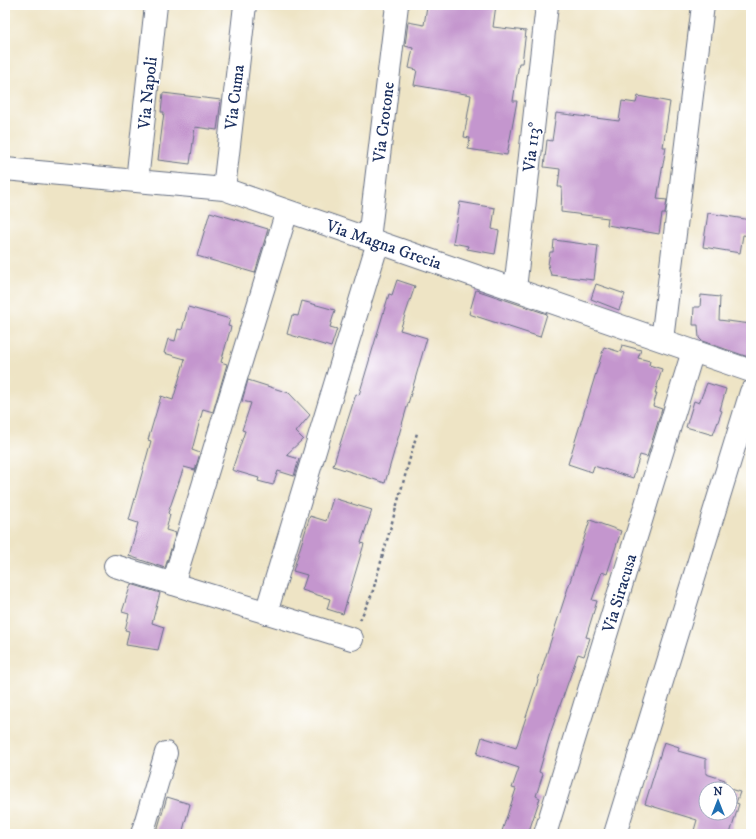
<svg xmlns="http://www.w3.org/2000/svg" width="756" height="839" viewBox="0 0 756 839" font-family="'IM FELL DW Pica',serif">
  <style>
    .building { fill: #c496ce; fill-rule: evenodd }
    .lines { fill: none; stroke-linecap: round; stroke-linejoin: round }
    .minor-casing { stroke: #656e82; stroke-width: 24 }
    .path { stroke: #656e82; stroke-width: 2.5; stroke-dasharray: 3 3; stroke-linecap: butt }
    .minor { stroke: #fff; stroke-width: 22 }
    .labels { text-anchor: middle; stroke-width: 3; stroke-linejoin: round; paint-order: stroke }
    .street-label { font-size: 17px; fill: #1b2f5e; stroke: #fff }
  </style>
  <rect width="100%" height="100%" fill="#fff"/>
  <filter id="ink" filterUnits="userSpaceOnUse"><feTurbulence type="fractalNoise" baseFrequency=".025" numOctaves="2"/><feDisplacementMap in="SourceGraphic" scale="8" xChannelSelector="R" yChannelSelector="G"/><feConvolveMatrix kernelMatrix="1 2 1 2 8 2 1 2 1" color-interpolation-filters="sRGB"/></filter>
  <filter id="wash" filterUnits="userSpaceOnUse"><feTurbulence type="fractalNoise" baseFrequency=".012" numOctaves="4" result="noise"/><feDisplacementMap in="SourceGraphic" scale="16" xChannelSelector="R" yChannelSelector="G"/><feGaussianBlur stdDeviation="0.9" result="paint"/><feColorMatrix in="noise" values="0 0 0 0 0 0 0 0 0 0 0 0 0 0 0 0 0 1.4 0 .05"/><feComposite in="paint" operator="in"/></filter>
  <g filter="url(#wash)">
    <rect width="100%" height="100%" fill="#eee4c5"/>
    <g id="blocks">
      <path class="building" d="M 439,5 L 496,5 L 493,27 L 526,31 L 522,63 L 519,63 L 513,101 L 517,101 L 507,155 L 468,149 L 470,138 L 464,137 L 471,95 L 414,85 L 417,70 L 409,68 L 413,48 L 405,46 L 408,22 L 424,25 L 427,6 L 439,7 Z
        M 163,93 L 221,100 L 217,130 L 195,127 L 190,164 L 158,160 L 164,112 L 161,112 Z
        M 638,96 L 670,102 L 663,147 L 666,147 L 657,199 L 667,200 L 665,214 L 662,214 L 659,234 L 607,225 L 608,218 L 561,212 L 562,187 L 558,187 L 560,169 L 544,167 L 547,140 L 552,141 L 556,113 L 619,121 L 622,101 L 636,103 Z
        M 460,202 L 495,208 L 492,229 L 499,231 L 495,254 L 467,249 L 468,246 L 453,243 Z
        M 210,212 L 268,229 L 255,273 L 197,256 Z
        M 708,213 L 751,220 L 751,236 L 743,235 L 740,253 L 703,247 Z
        M 554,240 L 598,246 L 594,280 L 551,275 L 548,265 L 550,252 L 553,252 Z
        M 397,280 L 415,286 L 400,330 L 427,338 L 385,483 L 333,466 L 356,394 L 359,395 L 389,294 L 392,295 Z
        M 596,284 L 625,294 L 619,310 L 591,299 Z
        M 476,290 L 547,314 L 540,337 L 469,314 Z
        M 701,295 L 720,297 L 719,320 L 751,324 L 751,358 L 702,341 L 699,338 L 698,325 L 693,325 L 694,307 L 700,307 Z
        M 302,301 L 335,310 L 330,327 L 337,329 L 331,347 L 287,334 L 292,315 L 298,316 Z
        M 188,307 L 230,319 L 228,326 L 231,327 L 221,362 L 227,364 L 213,412 L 203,409 L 192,450 L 200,453 L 195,470 L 184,467 L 168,513 L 170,515 L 166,530 L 176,533 L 165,568 L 129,556 L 138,523 L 129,520 L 151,441 L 148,440 L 161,396 L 173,400 L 185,359 L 164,353 L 168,339 L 175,341 L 178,329 L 182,330 Z
        M 622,345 L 641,350 L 638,358 L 650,361 L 649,365 L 662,369 L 655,393 L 657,393 L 653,406 L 662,409 L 647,457 L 640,455 L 633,478 L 594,466 L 592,472 L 568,464 L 604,347 L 620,352 Z
        M 248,380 L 289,393 L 310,415 L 296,432 L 303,439 L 286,455 L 299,459 L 294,476 L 278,471 L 273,485 L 258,481 L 259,478 L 232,470 L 245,431 L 242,430 L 251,403 L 242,401 Z
        M 707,383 L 726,389 L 720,410 L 722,411 L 713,435 L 686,427 L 694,401 L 699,403 Z
        M 333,498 L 372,510 L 361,543 L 364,544 L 343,614 L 327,609 L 330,599 L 302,590 L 307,575 L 293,571 L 310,516 L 326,521 Z
        M 590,520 L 621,531 L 607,574 L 602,572 L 592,600 L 597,601 L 586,637 L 590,638 L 584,656 L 578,654 L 550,734 L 539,772 L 543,774 L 536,796 L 540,798 L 528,834 L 501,834 L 516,789 L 512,788 L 519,768 L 477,754 L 482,737 L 516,748 Z
        M 131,584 L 160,593 L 152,623 L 164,627 L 158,650 L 126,645 L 129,631 L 125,630 L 129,614 L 122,612 Z
        M 664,742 L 679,747 L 678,751 L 706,759 L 706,774 L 725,780 L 723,787 L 740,792 L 736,803 L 739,804 L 730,834 L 693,834 L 697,820 L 645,804 ZM 706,789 L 730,789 L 730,813 L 706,813 Z
        M 167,797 L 190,804 L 182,834 L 156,834 Z"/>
    </g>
  </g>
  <g filter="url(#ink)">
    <use href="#blocks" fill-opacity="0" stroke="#656e82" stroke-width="1"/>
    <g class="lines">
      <g class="minor-casing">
        <path id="minor" d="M 5,169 L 224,189 L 751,371
          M 137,181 L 156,5
          M 224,189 L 245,5
          M 369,239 L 397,5
          M 515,289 L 547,5
          M 662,340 L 703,5
          M 115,566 L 352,639
          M 173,584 L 287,211
          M 266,613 L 378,242
          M 142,834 L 166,753
          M 545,834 L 693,351
          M 615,834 L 751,392"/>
      </g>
      <path class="path" d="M 360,620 L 372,594 L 417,433"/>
      <use href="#minor" class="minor"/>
    </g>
  </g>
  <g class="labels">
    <g class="street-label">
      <text transform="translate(147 93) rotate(-84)" y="6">Via Napoli</text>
      <text transform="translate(234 97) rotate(-83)" y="6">Via Cuma</text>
      <text transform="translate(383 122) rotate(-83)" y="6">Via Crotone</text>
      <text transform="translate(531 147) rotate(-83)" y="6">Via 113°</text>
      <text transform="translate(384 244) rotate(19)" y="6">Via Magna Grecia</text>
      <text transform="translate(619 593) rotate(-73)" y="6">Via Siracusa</text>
    </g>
  </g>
  <rect width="756" height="839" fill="none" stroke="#fff" stroke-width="20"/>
  <g transform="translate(718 801)"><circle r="19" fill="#ffffff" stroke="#a4acbf"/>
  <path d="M0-3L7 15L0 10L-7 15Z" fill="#1f6fb2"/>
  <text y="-6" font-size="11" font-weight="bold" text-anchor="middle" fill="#1b2f5e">N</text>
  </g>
</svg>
